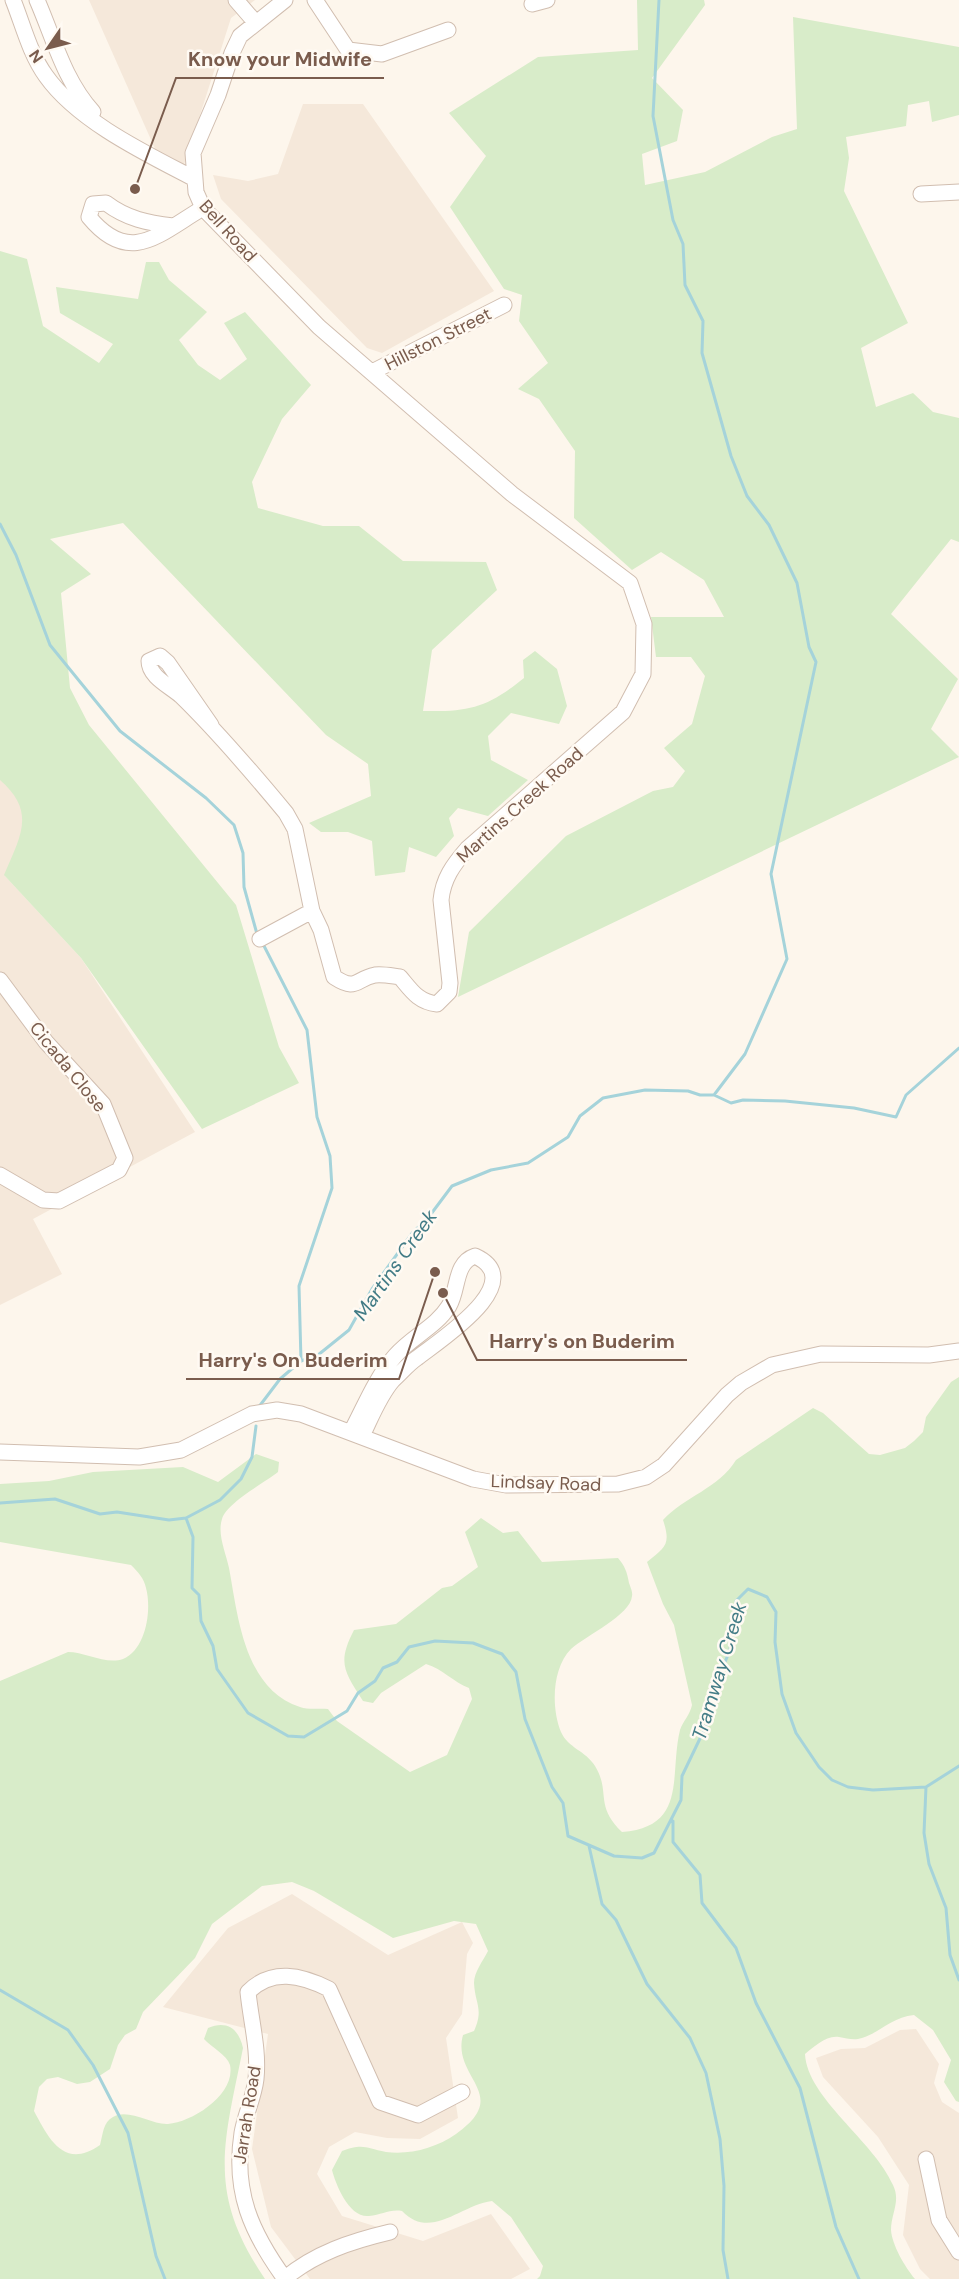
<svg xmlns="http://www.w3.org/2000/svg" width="959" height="2279" viewBox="0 0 959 2279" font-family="'DM Sans',sans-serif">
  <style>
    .residential { fill: #f5e8da }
    .green { fill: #d8ecc9 }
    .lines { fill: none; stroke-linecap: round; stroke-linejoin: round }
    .stream { stroke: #a5d3da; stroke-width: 3 }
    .minor-casing { stroke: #d1beb0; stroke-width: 17 }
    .minor { stroke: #fff; stroke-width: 15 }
    .labels { text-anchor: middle; stroke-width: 5; stroke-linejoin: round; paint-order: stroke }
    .street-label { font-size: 18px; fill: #7a5c4d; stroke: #fffaf3 }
    .water-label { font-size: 20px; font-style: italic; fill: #437c86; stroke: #fffaf3 }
    .leader { fill: none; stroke: #7a5c4d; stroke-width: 2 }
    .callout-dot { fill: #7a5c4d; stroke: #fffaf3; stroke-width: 2 }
    .callout-label { font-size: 20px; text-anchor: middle; font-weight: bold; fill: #7a5c4d; stroke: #fffaf3; stroke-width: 5; stroke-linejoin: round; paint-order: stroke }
  </style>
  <rect width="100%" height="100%" fill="#fdf6ec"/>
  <path class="residential" d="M 89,0 L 255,0 L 231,18 L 184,165 L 156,151 Z
    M 303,104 L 363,104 L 494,291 L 382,353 L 367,348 L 221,199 L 213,175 L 248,181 L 278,174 Z
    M 0,730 L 54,806 L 5,876 L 81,958 L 195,1132 L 33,1219 L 62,1274 L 0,1305 Z
    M 292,1894 L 388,1955 L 462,1922 L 473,1943 L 467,1954 L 462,2014 L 446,2038 L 458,2118 L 420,2139 L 387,2138 L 355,2132 L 329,2147 L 317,2174 L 342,2216 L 423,2241 L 491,2214 L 530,2269 L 511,2279 L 310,2279 L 271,2227 L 252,2149 L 268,2034 L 163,2007 L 228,1928 Z
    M 916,2029 L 939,2064 L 934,2083 L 942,2102 L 959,2113 L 959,2279 L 930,2279 L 920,2269 L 903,2235 L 909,2185 L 878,2137 L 823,2077 L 816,2058 L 841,2049 L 865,2048 L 900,2030 Z"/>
  <path class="green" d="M 637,0 L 704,0 L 705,5 L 652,78 L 683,110 L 677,141 L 642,154 L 645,185 L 705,172 L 772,137 L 797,129 L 793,17 L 959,47 L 959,115 L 932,122 L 929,101 L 908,105 L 906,126 L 846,137 L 849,158 L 844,191 L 908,323 L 861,348 L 876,407 L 913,393 L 933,412 L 959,418 L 959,542 L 951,539 L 891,614 L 958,679 L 931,729 L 959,757 L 458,997 L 469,932 L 566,836 L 653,791 L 673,787 L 685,771 L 664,748 L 692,724 L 705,676 L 691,657 L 656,657 L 651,617 L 724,617 L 704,580 L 661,552 L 632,570 L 574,518 L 575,451 L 539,399 L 518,389 L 548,363 L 519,321 L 522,295 L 504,289 L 450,207 L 486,156 L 449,113 L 538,57 L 638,50 Z
    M 0,251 L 27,259 L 43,326 L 99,363 L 113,344 L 60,313 L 56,287 L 138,299 L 146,262 L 159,262 L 169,280 L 207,312 L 179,340 L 198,365 L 220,380 L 247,359 L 224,323 L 245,312 L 311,385 L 282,419 L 252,482 L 258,508 L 323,526 L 359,526 L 403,561 L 486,562 L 497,590 L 432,650 L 423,711 C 470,712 488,707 524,678 L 523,660 L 535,651 L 557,669 L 567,706 L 559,724 L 511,713 L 488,736 L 491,760 L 528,780 L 488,816 L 458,808 L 449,818 L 454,836 L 436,857 L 409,847 L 405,872 L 375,876 L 372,841 L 348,832 L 321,832 L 309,823 L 371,796 L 368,764 L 326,735 L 123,523 L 50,539 L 91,574 L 61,593 L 70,688 L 89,725 L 236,905 L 279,1047 L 299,1083 L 202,1129 L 81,958 L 4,875 C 20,837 37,812 0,780 Z
    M 959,1377 L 959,2102 L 956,2101 L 944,2082 L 951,2060 L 933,2030 L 914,2015 C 892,2017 881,2032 862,2038 C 853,2041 847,2038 839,2037 C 826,2035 814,2047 805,2054 C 807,2098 874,2141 893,2185 C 901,2201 891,2214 891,2230 C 892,2245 905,2267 915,2279 L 537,2279 L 540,2276 L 543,2266 L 511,2217 L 492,2201 C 460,2205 431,2241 402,2211 C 389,2209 382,2215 369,2216 C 349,2218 336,2185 332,2170 L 342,2151 C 363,2143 366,2148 386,2152 C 410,2155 436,2148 456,2134 C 513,2094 451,2078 463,2035 L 474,2031 C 484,2009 475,2004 474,1983 C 474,1972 483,1961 488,1951 L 476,1924 L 454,1921 L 393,1938 L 314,1891 L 292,1882 L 262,1886 L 212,1924 L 195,1958 L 143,2012 L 136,2029 L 125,2035 L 118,2045 L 110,2069 L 90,2082 L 77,2084 L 58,2077 L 47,2079 L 39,2087 L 34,2111 C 49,2139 64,2170 100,2145 C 103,2134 103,2122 113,2117 C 129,2108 151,2125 168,2124 C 193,2122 236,2094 230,2065 C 227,2055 211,2047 204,2039 L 208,2028 C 227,2020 239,2029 243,2048 C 224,2144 206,2192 265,2279 L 0,2279 L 0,1681 L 68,1652 C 85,1652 106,1665 123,1659 C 146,1650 152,1610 146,1588 C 144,1578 138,1572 131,1565 L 0,1542 L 0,1484 L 49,1481 L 93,1472 L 183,1467 L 218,1482 L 256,1454 L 279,1462 L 278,1472 C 264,1483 227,1503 222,1519 C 217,1534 226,1553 229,1568 C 238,1616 244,1689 300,1707 C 308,1710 319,1708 328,1709 L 337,1721 L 410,1772 L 447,1755 L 472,1699 L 469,1688 C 453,1682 443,1669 426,1664 L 381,1693 L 373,1703 L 363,1701 C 344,1671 337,1663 354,1630 L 396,1624 L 442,1588 L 452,1586 L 478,1567 L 465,1532 L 481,1518 L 503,1533 L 518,1531 L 542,1562 L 618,1558 C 625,1566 627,1572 629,1583 C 630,1586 633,1592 632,1596 C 631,1615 585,1636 571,1649 C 552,1668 551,1708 561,1732 C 568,1748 586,1751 595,1766 C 611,1792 594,1805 622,1832 C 688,1827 669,1775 680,1730 C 683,1721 690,1715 692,1705 L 674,1625 L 663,1604 L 647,1562 C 666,1547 671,1544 663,1520 C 684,1497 719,1488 736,1460 L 813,1408 L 823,1413 L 869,1454 L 880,1455 L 905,1448 L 914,1441 L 923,1432 L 926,1417 L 951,1382 Z"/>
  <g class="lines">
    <path class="stream" d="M 659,0 L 653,116 L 673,220 L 683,244 L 685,285 L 703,321 L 702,353 L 731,456 L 747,496 L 769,525 L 797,583 L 809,647 L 816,662 L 771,874 L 787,959 L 745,1054 L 714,1095
      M 0,524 L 16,555 L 50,645 L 120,731 L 206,798 L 234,825 L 243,853 L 244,887 L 257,934
      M 262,942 L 307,1030 L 317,1117 L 330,1156 L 332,1188 L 299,1286 L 301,1361
      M 258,1408 L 280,1379 L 301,1361 L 318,1355 L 349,1330 L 372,1289 L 413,1232 L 428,1218 L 452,1186 L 491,1170 L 528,1163 L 568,1137 L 580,1116 L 603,1098 L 645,1090 L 688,1091 L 700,1095 L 714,1095 L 731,1103 L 743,1100 L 785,1101 L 854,1108 L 896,1117 L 906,1095 L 959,1048
      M 0,1503 L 55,1499 L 100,1514 L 117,1512 L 169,1520 L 186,1518 L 220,1500 L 241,1479 L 252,1457 L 256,1426
      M 186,1518 L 193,1537 L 192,1588 L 199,1595 L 201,1621 L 213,1646 L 217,1669 L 248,1713 L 288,1736 L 304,1737 L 347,1711 L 358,1693 L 375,1681 L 383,1668 L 397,1662 L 409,1647 L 435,1641 L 473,1643 L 502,1654 L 516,1672 L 525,1719 L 552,1787 L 563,1803 L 568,1836 L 614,1856 L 642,1858 L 654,1853 L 681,1800 L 682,1776 L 706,1726 L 710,1698 L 730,1650 L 736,1601 L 748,1589 L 767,1597 L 776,1612 L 775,1642 L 782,1694 L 796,1733 L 819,1767 L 832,1780 L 848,1787 L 873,1790 L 926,1787 L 959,1766
      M 926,1787 L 924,1833 L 929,1864 L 946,1908 L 950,1955 L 959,1980
      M 673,1821 L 673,1842 L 700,1875 L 702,1903 L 736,1948 L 756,2003 L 800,2088 L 836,2227 L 859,2279
      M 589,1846 L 602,1904 L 616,1920 L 647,1984 L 690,2038 L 706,2073 L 720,2139 L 724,2186 L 723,2250 L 728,2279
      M 0,1990 L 68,2030 L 93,2065 L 128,2133 L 156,2256 L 165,2279"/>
    <g class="minor-casing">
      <path id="minor" d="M 13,0 C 23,25 30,54 46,76 C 78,121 145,153 193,178
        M 37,0 C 54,39 64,80 93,112
        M 236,0 L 255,22
        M 315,0 L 348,50 L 382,54 L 448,30
        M 532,4 L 547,0
        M 921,194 L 959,192
        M 173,226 C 148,223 127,219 106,203 L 93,204 L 89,217 C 130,267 160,233 203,208
        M 372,372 L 504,305
        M 211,725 L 168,663 L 160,656 L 149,661 C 149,677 170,686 181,696 C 219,733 252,772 286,813 L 295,829 L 312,911 L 321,930 L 334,977 C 357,992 355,979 375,975 C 383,974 392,976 400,977 C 411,990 418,1002 437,1004 L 449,992 L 450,983 L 441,900 C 443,879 453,865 467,849 L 623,712 L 643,674 L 644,624 L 630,583 L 512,494 L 319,327 L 203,208 L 196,192 L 193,153 L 218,95 L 232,53 L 240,36 L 285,0
        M 260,939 L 312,911
        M 0,980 L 46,1042 L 103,1104 L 125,1158 L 119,1170 L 59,1201 L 43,1200 L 0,1175
        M 351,1432 C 365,1406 375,1379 395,1356 C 411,1337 436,1327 449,1306 C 459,1289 454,1263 475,1256 C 532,1282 437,1342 417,1358 C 408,1364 401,1373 393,1380 C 379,1396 371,1418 362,1436
        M 0,1452 L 139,1457 L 181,1450 L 252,1414 L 277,1410 L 301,1414 L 473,1479 L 506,1485 L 618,1484 L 646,1477 L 664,1465 L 727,1395 L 741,1383 L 772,1365 L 821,1354 L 929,1355 L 959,1351
        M 926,2159 L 939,2220 L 959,2252
        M 284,2279 C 315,2253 352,2241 390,2232
        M 285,2279 C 251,2232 233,2192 242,2133 C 245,2115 254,2097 256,2079 C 259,2049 251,2022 248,1992 C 272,1968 301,1975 329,1989 L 380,2102 L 418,2115 L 462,2092"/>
    </g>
    <use href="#minor" class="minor"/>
  </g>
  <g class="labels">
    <g class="street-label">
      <text transform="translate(228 231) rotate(48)" y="6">Bell Road</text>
      <text transform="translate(438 339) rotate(-27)" y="6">Hillston Street</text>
      <text transform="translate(520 805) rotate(-42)" y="6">Martins Creek Road</text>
      <text transform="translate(68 1067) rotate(51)" y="6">Cicada Close</text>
      <text transform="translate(546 1483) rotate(2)" y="6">Lindsay Road</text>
      <text transform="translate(247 2115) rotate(-81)" y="6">Jarrah Road</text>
    </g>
    <g class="water-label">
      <text transform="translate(395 1265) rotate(-55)" y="7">Martins Creek</text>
      <text transform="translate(719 1671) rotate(-73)" y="7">Tramway Creek</text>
    </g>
  </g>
  <path class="leader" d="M135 189L176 78H384M443 1293L477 1360H687M435 1272L399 1379H186"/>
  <g class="callout-dot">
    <circle cx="135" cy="189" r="6"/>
    <circle cx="443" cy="1293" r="6"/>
    <circle cx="435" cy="1272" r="6"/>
  </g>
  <g class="callout-label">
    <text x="280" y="66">Know your Midwife</text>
    <text x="582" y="1348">Harry's on Buderim</text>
    <text x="293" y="1367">Harry's On Buderim</text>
  </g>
  <g transform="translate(48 48) rotate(235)" stroke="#fffaf3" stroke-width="4.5" paint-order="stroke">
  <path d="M0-4.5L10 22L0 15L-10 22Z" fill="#7a5c4d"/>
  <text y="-9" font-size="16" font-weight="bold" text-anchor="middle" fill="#7a5c4d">N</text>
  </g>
</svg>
